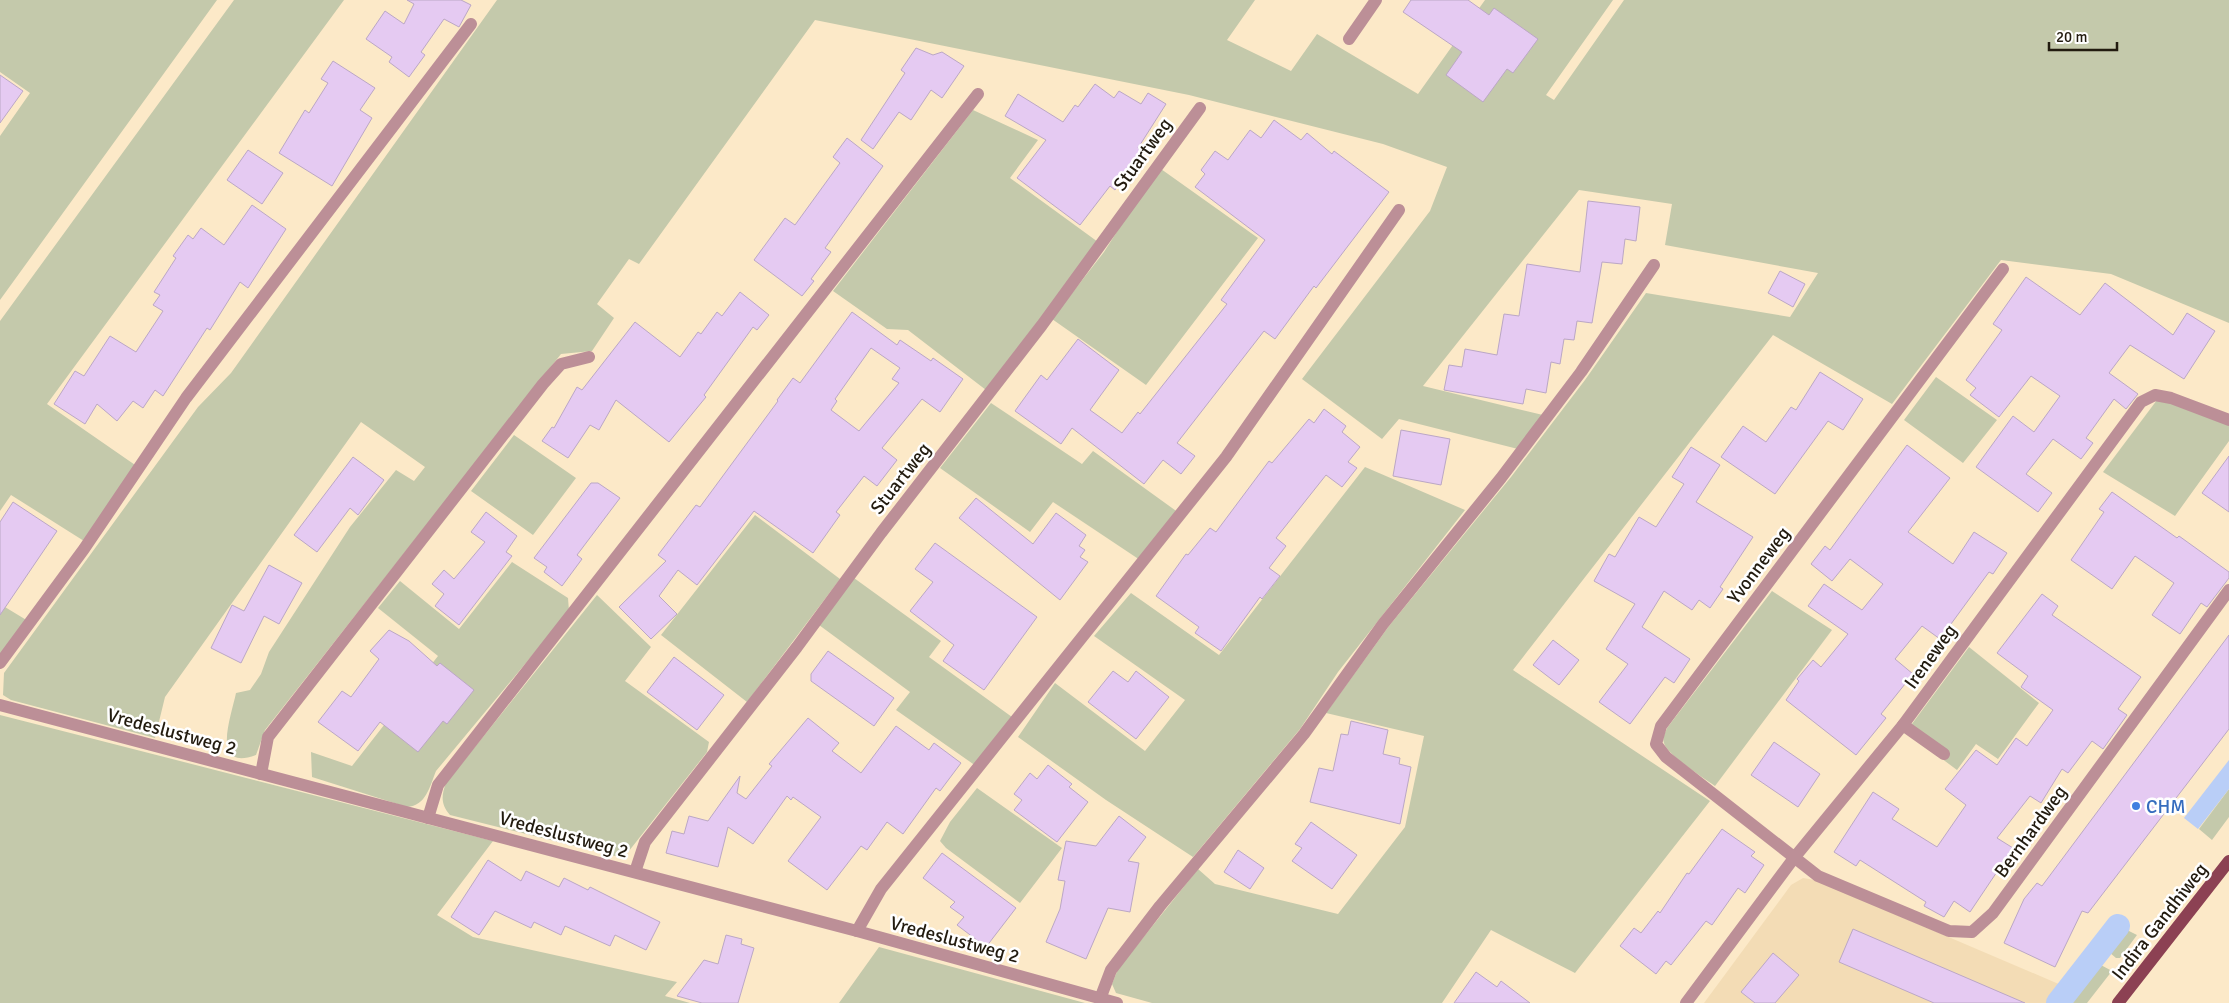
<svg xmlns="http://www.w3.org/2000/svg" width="2229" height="1003" viewBox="0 0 2229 1003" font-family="Signika,sans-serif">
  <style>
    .built { fill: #f3dcb5 }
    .green { fill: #c4c9ab }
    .water { fill: #b9cef7 }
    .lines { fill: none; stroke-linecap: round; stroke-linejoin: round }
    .canal { stroke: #b9cef7; stroke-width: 24 }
    .building { fill: #e5caf2; stroke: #bba7c5; fill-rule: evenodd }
    .lane { stroke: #bc8f97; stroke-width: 12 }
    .street { stroke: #bc8f97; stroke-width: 12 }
    .primary { stroke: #8c4153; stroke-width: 12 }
    .shop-dot { fill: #3f7fe0; stroke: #fff; stroke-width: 2 }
    .labels { text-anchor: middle; stroke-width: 5; stroke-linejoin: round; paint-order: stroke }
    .street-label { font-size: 19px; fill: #221b0f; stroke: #fff }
    .shop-label { font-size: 19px; fill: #366cbe; stroke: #fff; text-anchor: start }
  </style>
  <rect width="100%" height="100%" fill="#fce9c8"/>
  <path class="built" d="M 1803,878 L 1815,880 L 2061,985 L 2047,1003 L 1704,1003 L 1791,885 Z"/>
  <path class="green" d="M 0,0 L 217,0 L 0,300 L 0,136 L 30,93 L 0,72 Z
    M 234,0 L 344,0 L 47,404 L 138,467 L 84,541 L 11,495 L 0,511 L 0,321 Z
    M 497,0 L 1255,0 L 1227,40 L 1291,71 L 1317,34 L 1418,94 L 1485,0 L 1613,0 L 1546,95 L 1554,100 L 1624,0 L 2229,0 L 2229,323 L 2111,274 L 2001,260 L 1892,404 L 1773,335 L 1513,670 L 1710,801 L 1575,973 L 1491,930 L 1442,1003 L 1152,1003 L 1116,993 L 1112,984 L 1118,969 L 1198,869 L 1215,884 L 1338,914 L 1405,827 L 1424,736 L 1326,713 L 1389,626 L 1511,477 L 1585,380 L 1646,293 L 1790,317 L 1818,273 L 1665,245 L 1672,204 L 1579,190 L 1423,386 L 1543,415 L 1518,449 L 1399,419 L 1382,439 L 1302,379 L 1430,211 L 1447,167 L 1383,144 L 1189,95 L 815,20 L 639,264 L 629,259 L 597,304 L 614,318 L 592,351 L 561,354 L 265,730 L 256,755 C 210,772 231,717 236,693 L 250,690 L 261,674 L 269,652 L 350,527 L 396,470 L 414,481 L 425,467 L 361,422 L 165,697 L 155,738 L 11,700 L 3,695 L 4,673 L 198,407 L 231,373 Z
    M 973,110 L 1038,140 L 1010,178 L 1098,242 L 986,390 L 908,330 L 887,329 L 833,291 Z
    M 1161,169 L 1258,238 L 1146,385 L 1052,319 L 1104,252 L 1136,202 Z
    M 1936,377 L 1997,420 L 1963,463 L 1904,420 Z
    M 2157,400 L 2182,404 L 2229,425 L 2229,441 L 2175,516 L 2103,472 Z
    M 991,403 L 1082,464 L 1093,451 L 1179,513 L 1140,560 L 1053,502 L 1030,532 L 940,468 Z
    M 514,435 L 576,478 L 533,535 L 471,491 Z
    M 1365,467 L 1465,510 L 1338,672 L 1300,729 L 1193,857 L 1106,800 L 1018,737 L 1055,683 L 1145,751 L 1185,700 L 1094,636 L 1131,593 L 1219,655 Z
    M 755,515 L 840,579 L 747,702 L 661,635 Z
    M 512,562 L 568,598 L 569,611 L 436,771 C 430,786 426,806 407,807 L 312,777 L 311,752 L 352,766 L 438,656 L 378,608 L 400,581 L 459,629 Z
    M 854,578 L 941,641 L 929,657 L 1012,717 L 976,766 L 896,710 L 910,692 L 819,625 Z
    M 1772,591 L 1832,630 L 1715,786 C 1704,778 1667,755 1664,743 C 1662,738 1665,733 1667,728 Z
    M 597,595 L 651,647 L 625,681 L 709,742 L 707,752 L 625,856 L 615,856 L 450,815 C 441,805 441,796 446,783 Z
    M 0,604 L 28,621 L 0,659 Z
    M 1969,647 L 2039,703 L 1998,759 L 1976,744 L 1957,770 L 1906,732 Z
    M 0,715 L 493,841 L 437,915 L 473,937 L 677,982 L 665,996 L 690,1003 L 0,1003 Z
    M 977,788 L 1062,848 L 1020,903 L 946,848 L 940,841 L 950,822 Z
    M 2229,789 L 2229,817 L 2212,840 L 2199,829 Z
    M 2125,929 L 2137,935 L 2120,958 L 2116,958 L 2109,952 Z
    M 879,947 L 1085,1003 L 839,1003 Z
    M 2099,964 L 2112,971 L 2087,1003 L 2069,1003 Z"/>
  <path class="water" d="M 2229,760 L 2229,789 L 2198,829 L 2184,818 Z
    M 2110,919 L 2125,929 L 2109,952 L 2094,942 Z
    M 2087,957 L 2099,964 L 2069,1003 L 2047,1003 Z"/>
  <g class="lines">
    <path class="canal" d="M 2058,1003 L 2118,926"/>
  </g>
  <path class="building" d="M 407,0 L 461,0 L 471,5 L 459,27 L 444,19 L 421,52 L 425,55 L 409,77 L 389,62 L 392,57 L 366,39 L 385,11 L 404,24 L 414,4 Z
    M 1411,0 L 1468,0 L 1489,15 L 1494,8 L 1538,39 L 1513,73 L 1507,69 L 1483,102 L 1446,75 L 1462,52 L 1403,12 Z
    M 916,48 L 933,55 L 942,52 L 964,66 L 942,98 L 931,90 L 911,120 L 899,112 L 873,149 L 861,140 L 905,73 L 901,70 Z
    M 333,61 L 375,88 L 360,110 L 372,118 L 332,186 L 279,153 L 305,110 L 309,113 L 328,83 L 321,79 Z
    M 0,75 L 23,91 L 0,123 Z
    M 1095,84 L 1114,98 L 1119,91 L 1141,104 L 1148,93 L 1166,104 L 1138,148 L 1142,150 L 1115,190 L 1110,186 L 1080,225 L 1017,178 L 1046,140 L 1005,116 L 1018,94 L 1063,122 L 1075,105 L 1078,107 Z
    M 1274,120 L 1301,140 L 1307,133 L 1332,154 L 1334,151 L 1389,192 L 1316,288 L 1314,286 L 1275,339 L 1264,331 L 1177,443 L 1195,456 L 1181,474 L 1163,460 L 1144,484 L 1072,428 L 1061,444 L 1015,411 L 1041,375 L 1047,380 L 1078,339 L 1119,370 L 1090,410 L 1122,433 L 1138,412 L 1140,414 L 1227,304 L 1221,300 L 1265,240 L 1195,187 L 1205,174 L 1201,170 L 1215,151 L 1228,160 L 1250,130 L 1261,138 Z
    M 847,138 L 883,166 L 825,248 L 831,252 L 811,279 L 814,281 L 802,296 L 754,260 L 785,218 L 795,225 L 840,163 L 833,157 Z
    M 248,150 L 283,173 L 262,204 L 227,180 Z
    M 1588,201 L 1640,207 L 1636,241 L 1625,239 L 1622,264 L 1602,262 L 1592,323 L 1577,321 L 1574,340 L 1564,339 L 1560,364 L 1551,362 L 1546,393 L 1526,389 L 1523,404 L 1444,390 L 1449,365 L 1462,367 L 1465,349 L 1497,355 L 1504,314 L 1519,316 L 1527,264 L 1580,272 Z
    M 252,205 L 286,229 L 248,288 L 240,282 L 210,330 L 207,328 L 163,396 L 155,390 L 143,408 L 133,401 L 117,421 L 97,404 L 85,424 L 54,404 L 75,371 L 84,376 L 110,336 L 136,352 L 163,311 L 153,305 L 160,295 L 154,292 L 176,258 L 173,256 L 188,235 L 193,239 L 201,228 L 224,245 Z
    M 1780,271 L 1805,284 L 1793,307 L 1768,293 Z
    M 2026,277 L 2080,315 L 2105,283 L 2173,335 L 2187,313 L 2215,331 L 2184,379 L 2130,345 L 2109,373 L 2138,394 L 2126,409 L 2114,399 L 2086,438 L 2093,443 L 2081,459 L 2053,439 L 2026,474 L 2052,493 L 2038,512 L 1976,467 L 2013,416 L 2034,432 L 2060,396 L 2031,376 L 1999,417 L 1970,395 L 1976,388 L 1966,380 L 2002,330 L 1993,324 Z
    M 740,292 L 769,315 L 757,330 L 753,327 L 704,395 L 706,397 L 669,442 L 616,400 L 599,430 L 590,425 L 568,458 L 542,441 L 552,427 L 554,428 L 577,387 L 582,390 L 635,322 L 680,357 L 698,332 L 701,334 L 717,312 L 722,316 Z
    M 852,312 L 897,345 L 900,340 L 931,361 L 933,358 L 963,379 L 940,412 L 922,399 L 882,448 L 897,460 L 877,486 L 864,476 L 836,512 L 840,515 L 813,553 L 754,511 L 697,585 L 678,570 L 659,596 L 677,614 L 651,639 L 619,607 L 666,561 L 658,555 L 696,505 L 700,507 L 778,401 L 777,400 L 793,378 L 800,383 ZM 871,348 L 900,368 L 892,379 L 899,383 L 859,431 L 831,410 L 837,401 L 835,399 Z
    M 1820,372 L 1863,399 L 1843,430 L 1828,421 L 1775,494 L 1721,457 L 1743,426 L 1766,442 L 1791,407 L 1796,410 Z
    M 1324,409 L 1346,426 L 1342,432 L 1360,447 L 1348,462 L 1357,468 L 1342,487 L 1326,475 L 1276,538 L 1286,546 L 1269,568 L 1280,576 L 1262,599 L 1260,597 L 1221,651 L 1195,633 L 1199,627 L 1156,596 L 1186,554 L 1188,555 L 1210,528 L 1216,532 L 1269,461 L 1272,463 L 1309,419 L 1314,423 Z
    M 1401,430 L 1450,439 L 1441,485 L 1393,476 Z
    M 1907,445 L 1950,478 L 1908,532 L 1953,564 L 1974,532 L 2007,553 L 1993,574 L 1989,572 L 1940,639 L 1922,626 L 1895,659 L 1913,674 L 1881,714 L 1886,718 L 1856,755 L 1786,700 L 1799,681 L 1797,679 L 1813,660 L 1821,667 L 1848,634 L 1808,606 L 1824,584 L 1862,610 L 1883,584 L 1850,559 L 1832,581 L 1811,564 L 1825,546 L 1830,550 Z
    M 1691,447 L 1720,465 L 1696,502 L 1753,537 L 1720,587 L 1723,589 L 1710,608 L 1699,600 L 1692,610 L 1664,591 L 1642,627 L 1690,659 L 1674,683 L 1665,677 L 1630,724 L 1599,702 L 1628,664 L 1606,649 L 1635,604 L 1594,581 L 1609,554 L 1615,557 L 1639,517 L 1656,527 L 1684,484 L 1672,477 Z
    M 2229,456 L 2229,512 L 2202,493 Z
    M 353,457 L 384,480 L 358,515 L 350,508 L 317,552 L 294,535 Z
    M 591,483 L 598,483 L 620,498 L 577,555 L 582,559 L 562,586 L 544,572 L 547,567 L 534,558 Z
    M 2112,492 L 2177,538 L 2179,536 L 2229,572 L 2229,578 L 2207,607 L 2201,603 L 2180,634 L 2152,615 L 2174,583 L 2135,556 L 2112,589 L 2071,560 L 2104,512 L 2099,509 Z
    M 976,498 L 1033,544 L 1056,513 L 1086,535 L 1079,546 L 1085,550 L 1080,557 L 1088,562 L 1060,600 L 959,518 Z
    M 13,502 L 57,531 L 0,615 L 0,522 Z
    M 486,512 L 517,536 L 506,552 L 512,556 L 459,625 L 435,606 L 444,594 L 432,584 L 444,570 L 454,579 L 485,542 L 471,532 Z
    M 935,543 L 1037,617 L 984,690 L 943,661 L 954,645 L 910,611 L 933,582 L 915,569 Z
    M 269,565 L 302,583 L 279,624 L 264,616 L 241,663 L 211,648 L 232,605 L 244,611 Z
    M 2042,594 L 2058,606 L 2052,615 L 2141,677 L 2118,709 L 2127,715 L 2103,749 L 2092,741 L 2068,773 L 2062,769 L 2041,803 L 2030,796 L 1997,838 L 2013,848 L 1970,912 L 1954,901 L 1944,917 L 1924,906 L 1926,902 L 1860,860 L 1856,866 L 1834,852 L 1873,792 L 1899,809 L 1892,819 L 1937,847 L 1966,805 L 1945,789 L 1976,750 L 1997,765 L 2016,738 L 2027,746 L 2053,710 L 2021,687 L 2028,676 L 1997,653 Z
    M 389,630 L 409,641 L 437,666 L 440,663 L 474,690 L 447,724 L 443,721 L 418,752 L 380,722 L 358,751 L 318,722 L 342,691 L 351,697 L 379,659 L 370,651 Z
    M 2229,635 L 2229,729 L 2088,913 L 2082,911 L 2055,967 L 2004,943 L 2024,899 L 2037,883 L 2042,886 Z
    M 1553,640 L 1579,660 L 1559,685 L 1533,665 Z
    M 828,651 L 894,698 L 874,726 L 811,681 L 811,674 Z
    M 674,657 L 724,695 L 697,730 L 647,692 Z
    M 1113,671 L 1128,682 L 1136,671 L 1169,697 L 1136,739 L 1088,702 Z
    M 808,718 L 839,743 L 832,751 L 861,773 L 896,726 L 929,750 L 934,743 L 961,763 L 940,791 L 936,788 L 903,834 L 887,822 L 867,850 L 861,846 L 827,890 L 788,861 L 821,817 L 793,797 L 791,800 L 787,796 L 753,844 L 728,827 L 718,867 L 666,853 L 672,831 L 684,834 L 689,816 L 708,821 L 740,776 L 737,793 L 746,799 L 772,766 L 769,764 Z
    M 1351,721 L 1388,730 L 1383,754 L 1400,758 L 1399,764 L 1411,767 L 1400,824 L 1310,802 L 1319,768 L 1333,771 L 1341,734 L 1348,735 Z
    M 1774,742 L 1820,774 L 1798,807 L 1751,775 Z
    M 1048,765 L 1072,784 L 1069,787 L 1088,802 L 1057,842 L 1014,810 L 1022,800 L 1014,794 L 1030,773 L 1037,779 Z
    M 1119,816 L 1146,837 L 1128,861 L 1139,863 L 1130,912 L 1108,908 L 1086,959 L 1046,942 L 1060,909 L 1065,881 L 1058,880 L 1066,841 L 1096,846 Z
    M 1311,822 L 1357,855 L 1332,889 L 1292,861 L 1302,848 L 1295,844 Z
    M 1722,829 L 1755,852 L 1751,856 L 1764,865 L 1745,893 L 1738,888 L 1712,925 L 1706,921 L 1671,965 L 1666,961 L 1656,974 L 1620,946 L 1634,928 L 1641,933 L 1658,911 L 1660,913 L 1687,873 L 1689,874 Z
    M 1238,850 L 1264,868 L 1250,889 L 1224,872 Z
    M 942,853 L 1016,908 L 986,947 L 957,925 L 964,917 L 950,907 L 955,902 L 923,878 Z
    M 488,860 L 521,881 L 526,871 L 559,887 L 564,878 L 588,890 L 590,887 L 660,922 L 646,950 L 615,935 L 610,946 L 565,926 L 561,935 L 534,922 L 531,928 L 495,911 L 479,935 L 451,917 Z
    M 1853,929 L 2025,1003 L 1934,1003 L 1839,962 Z
    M 726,935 L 742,939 L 741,944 L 754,948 L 738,1003 L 702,1003 L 677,996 L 704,960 L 718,964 Z
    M 1773,953 L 1799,975 L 1775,1003 L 1755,1003 L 1741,992 Z
    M 1476,972 L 1497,987 L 1501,981 L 1530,1003 L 1454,1003 Z"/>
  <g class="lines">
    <path class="lane" d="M 1349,39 L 1376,0
      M 0,663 L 84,549 L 186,398 L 471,24
      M 1903,725 L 1944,754
      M 261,774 L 268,737 L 543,384 L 561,364 L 589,357
      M 428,818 L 438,785 L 978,94
      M 635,872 L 645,842 L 797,647 L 881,533 L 1042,325 L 1200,108
      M 857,931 L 881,889 L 1226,457 L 1399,210
      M 1100,999 L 1111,970 L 1160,906 L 1304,734 L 1383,624 L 1501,478 L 1581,372 L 1654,265"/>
    <path class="street" d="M 2003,269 L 1661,726 L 1656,744 L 1666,757 L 1818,876 L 1949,931 L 1972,932 L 1993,913 L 2229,590
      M 0,705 L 857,931 L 1117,1003
      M 1686,1003 L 1794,858 L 1903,725 L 2141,402 L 2155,395 L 2171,398 L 2229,420"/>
    <path class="primary" d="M 2118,1003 L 2229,861"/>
  </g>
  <circle class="shop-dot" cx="2136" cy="806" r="5"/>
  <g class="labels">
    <g class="street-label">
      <text transform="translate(1142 154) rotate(-54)" y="7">Stuartweg</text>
      <text transform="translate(900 478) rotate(-52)" y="7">Stuartweg</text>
      <text transform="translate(1758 565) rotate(-53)" y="7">Yvonneweg</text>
      <text transform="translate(1930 656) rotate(-54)" y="7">Ireneweg</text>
      <text transform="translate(172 731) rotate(15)" y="7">Vredeslustweg 2</text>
      <text transform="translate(2030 831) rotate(-54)" y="7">Bernhardweg</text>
      <text transform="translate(564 834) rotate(15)" y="7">Vredeslustweg 2</text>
      <text transform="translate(2159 921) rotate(-52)" y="7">Indira Gandhiweg</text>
      <text transform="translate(955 939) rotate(15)" y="7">Vredeslustweg 2</text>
    </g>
    <g class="shop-label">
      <text x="2146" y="813">CHM</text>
    </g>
  </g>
  <path d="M2049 42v8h68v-8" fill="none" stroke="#221b0f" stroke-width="2.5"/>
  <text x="2056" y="42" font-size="15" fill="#221b0f" stroke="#ffffff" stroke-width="4" paint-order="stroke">20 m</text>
</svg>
